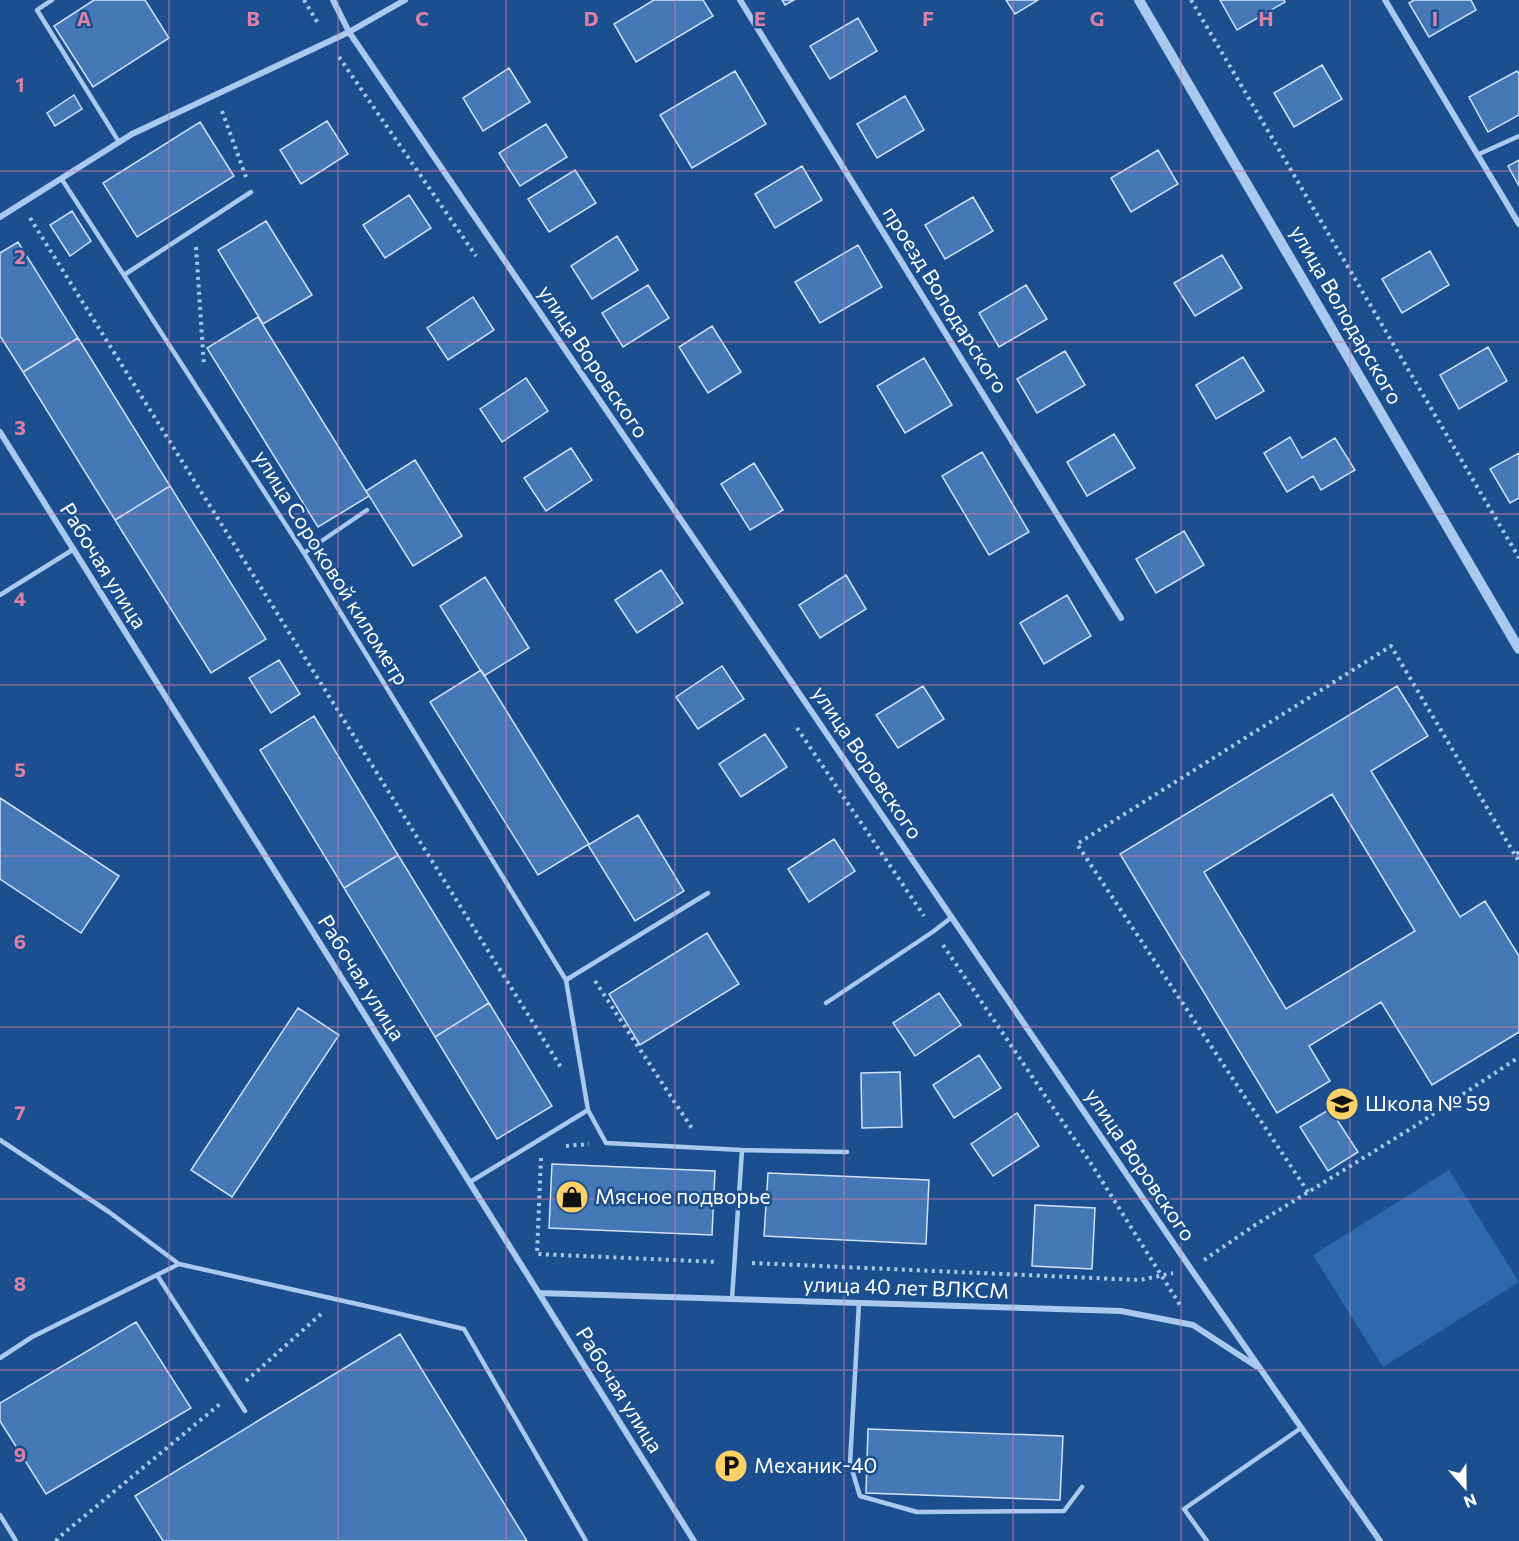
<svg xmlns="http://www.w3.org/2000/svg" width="1519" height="1541" viewBox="0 0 1519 1541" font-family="Commissioner,sans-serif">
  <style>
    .green { fill: #2e69ad }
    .building { fill: #4478b7; stroke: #cfe3fa; stroke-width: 1.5; fill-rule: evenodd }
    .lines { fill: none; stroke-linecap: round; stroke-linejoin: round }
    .path { stroke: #a9c9ee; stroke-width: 4; stroke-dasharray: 3 4.5; stroke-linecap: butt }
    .service { stroke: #a9c9ee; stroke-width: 4.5 }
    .minor { stroke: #a9c9ee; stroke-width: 6 }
    .tertiary { stroke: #a9c9ee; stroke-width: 10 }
    .grid { fill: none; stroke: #dd80a5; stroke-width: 1.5; stroke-opacity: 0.55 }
    .labels { text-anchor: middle; stroke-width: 5; stroke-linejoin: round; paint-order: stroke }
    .street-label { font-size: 21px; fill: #fff; stroke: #1b4f8f }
    .poi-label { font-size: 21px; fill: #fff; stroke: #1b4f8f; text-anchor: start }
    .grid-label { font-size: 20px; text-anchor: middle; font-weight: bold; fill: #dd80a5; stroke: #1b4f8f; stroke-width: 5; stroke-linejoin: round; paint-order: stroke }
  </style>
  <rect width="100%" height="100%" fill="#1b4f8f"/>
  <path class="green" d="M 1449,1170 L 1519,1282 L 1383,1367 L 1313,1255 Z"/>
  <path class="building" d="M 94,0 L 145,0 L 169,38 L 93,87 L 54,26 Z
    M 654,0 L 703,0 L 713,16 L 636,62 L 614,24 Z
    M 782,0 L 794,0 L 785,5 Z
    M 1006,0 L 1038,0 L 1015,14 Z
    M 1220,0 L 1284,0 L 1285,2 L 1237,30 Z
    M 1414,0 L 1471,0 L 1476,10 L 1429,37 L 1409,3 Z
    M 858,18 L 877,51 L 830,79 L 810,46 Z
    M 1322,65 L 1342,99 L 1294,127 L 1274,93 Z
    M 509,68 L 530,102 L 483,131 L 463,98 Z
    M 735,71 L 766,124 L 692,168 L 660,115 Z
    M 1517,71 L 1519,74 L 1519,115 L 1488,132 L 1469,97 Z
    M 74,95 L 82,109 L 55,126 L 47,113 Z
    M 905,96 L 924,130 L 877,158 L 857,124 Z
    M 327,121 L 348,154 L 301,184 L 280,150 Z
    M 200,122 L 234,176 L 137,237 L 103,183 Z
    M 546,124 L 567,157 L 520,186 L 499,153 Z
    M 1158,150 L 1178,184 L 1131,212 L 1111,178 Z
    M 1519,160 L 1519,186 L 1508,166 Z
    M 802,166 L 822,200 L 775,228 L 755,194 Z
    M 575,170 L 596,203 L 549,232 L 528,199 Z
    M 409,195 L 431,228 L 385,258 L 363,225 Z
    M 973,197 L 993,231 L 945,259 L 925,225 Z
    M 72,211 L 91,241 L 70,256 L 50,225 Z
    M 266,221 L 312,295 L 263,324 L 218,250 Z
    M 617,236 L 638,270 L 592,299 L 571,266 Z
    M 18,242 L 78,338 L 23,372 L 0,336 L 0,253 Z
    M 858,245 L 882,287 L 820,323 L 795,282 Z
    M 1430,251 L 1449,285 L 1402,313 L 1382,279 Z
    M 1222,255 L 1242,288 L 1195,316 L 1174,283 Z
    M 648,285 L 669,318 L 623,347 L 602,313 Z
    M 1026,285 L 1047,319 L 999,347 L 979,313 Z
    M 473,297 L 494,330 L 448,360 L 427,328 Z
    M 258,317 L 369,496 L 318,527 L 207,348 Z
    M 712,326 L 741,372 L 708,393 L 679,347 Z
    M 78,338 L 170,486 L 115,520 L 23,372 Z
    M 1488,347 L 1507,381 L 1459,409 L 1440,375 Z
    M 1065,351 L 1085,385 L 1037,413 L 1017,379 Z
    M 1243,357 L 1264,391 L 1216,419 L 1196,385 Z
    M 924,358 L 952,405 L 905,433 L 877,386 Z
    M 526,378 L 548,411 L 502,442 L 480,409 Z
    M 1114,434 L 1135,468 L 1087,496 L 1067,462 Z
    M 1290,437 L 1302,458 L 1335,438 L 1355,470 L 1321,490 L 1313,476 L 1287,492 L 1264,453 Z
    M 571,448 L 592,480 L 546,511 L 524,478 Z
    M 982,452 L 1029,532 L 989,555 L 942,476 Z
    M 1519,453 L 1519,498 L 1510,503 L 1490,469 Z
    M 415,460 L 462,536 L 413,566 L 366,491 Z
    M 754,463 L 783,510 L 750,530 L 721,484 Z
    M 170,486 L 266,639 L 211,673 L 115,520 Z
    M 1184,531 L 1204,565 L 1156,593 L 1136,559 Z
    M 661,570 L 683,603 L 637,633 L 615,600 Z
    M 846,575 L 866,609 L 820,638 L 799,605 Z
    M 485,577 L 529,648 L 484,676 L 440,606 Z
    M 1067,595 L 1091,636 L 1044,664 L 1020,623 Z
    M 279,660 L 300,694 L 271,713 L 249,678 Z
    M 722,666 L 744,699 L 698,729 L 676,697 Z
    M 481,670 L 589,844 L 538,875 L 430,702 Z
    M 923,686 L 944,719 L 898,748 L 876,715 Z
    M 1397,686 L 1428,736 L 1371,771 L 1460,917 L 1485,901 L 1519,956 L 1519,1032 L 1432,1085 L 1381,1002 L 1309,1046 L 1330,1081 L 1277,1113 L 1120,854 ZM 1332,794 L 1415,931 L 1286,1009 L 1204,872 Z
    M 314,716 L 398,855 L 344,888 L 260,750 Z
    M 765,734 L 787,767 L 741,797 L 719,764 Z
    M 0,798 L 119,876 L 81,933 L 0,879 Z
    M 638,815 L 684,891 L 635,921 L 588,845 Z
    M 834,839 L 855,871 L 809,902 L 788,869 Z
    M 398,855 L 489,1003 L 435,1037 L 344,888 Z
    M 707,933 L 739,984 L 640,1045 L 609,994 Z
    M 939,993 L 961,1025 L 915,1056 L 893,1023 Z
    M 489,1003 L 552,1106 L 497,1139 L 435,1037 Z
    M 298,1008 L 339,1035 L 232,1197 L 191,1170 Z
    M 979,1055 L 1001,1088 L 954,1118 L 933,1085 Z
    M 900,1072 L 902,1127 L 862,1128 L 861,1073 Z
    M 1330,1109 L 1358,1152 L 1328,1171 L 1300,1127 Z
    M 1017,1113 L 1039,1146 L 993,1176 L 971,1144 Z
    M 552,1164 L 715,1171 L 712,1235 L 549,1228 Z
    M 768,1173 L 929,1180 L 926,1244 L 764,1236 Z
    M 1035,1205 L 1095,1208 L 1092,1269 L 1032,1266 Z
    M 136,1322 L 191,1408 L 46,1494 L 0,1421 L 0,1403 Z
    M 400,1334 L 527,1541 L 163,1541 L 135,1496 Z
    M 868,1429 L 1063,1436 L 1060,1500 L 866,1493 Z"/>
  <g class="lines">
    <path class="path" d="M 304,0 L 319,25
      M 1191,0 L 1519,558
      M 339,57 L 476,256
      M 222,111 L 246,177
      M 30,218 L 562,1069
      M 196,247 L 204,366
      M 797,728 L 924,916
      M 1519,852 L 1515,855 L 1519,861
      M 943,945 L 1090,1162 L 1180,1305
      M 595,981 L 693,1130
      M 566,1146 L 589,1144
      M 541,1158 L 537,1254 L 718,1262
      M 1308,1192 L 1077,844 L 1391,646 L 1515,855
      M 1204,1260 L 1255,1225 L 1415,1126 L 1519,1057
      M 752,1263 L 1140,1280 L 1173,1273
      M 246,1381 L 321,1314
      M 56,1541 L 58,1538 L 220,1404"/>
    <path class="service" d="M 52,0 L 37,10 L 119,142
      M 1477,155 L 1519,136
      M 61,178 L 304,553 L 566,980 L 588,1110 L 606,1143 L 742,1150 L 732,1299
      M 124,275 L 251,192
      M 304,553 L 367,510
      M 0,595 L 74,549
      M 566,980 L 708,893
      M 826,1003 L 934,931 L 952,917
      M 0,1140 L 109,1212 L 179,1264
      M 742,1150 L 847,1152
      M 470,1182 L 588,1110
      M 157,1275 L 245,1411
      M 859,1303 L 850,1463 L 860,1496 L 917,1512 L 1064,1511 L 1082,1487
      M 0,1358 L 32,1337 L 179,1264 L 375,1308 L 464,1329 L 586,1541
      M 0,1515 L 16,1541
      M 1207,1541 L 1184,1509 L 1301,1428"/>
    <path class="minor" d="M 333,0 L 349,32 L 1191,1269 L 1380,1541
      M 740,0 L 1121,618
      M 1385,0 L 1519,224
      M 0,217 L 132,134 L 349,32 L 405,0
      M 0,432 L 694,1541
      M 539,1293 L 1121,1311 L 1193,1325 L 1256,1366"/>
    <path class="tertiary" d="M 1139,0 L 1519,649"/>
  </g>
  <path class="grid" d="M 169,0 L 169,1541M 338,0 L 338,1541M 506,0 L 506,1541M 675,0 L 675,1541M 844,0 L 844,1541M 1013,0 L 1013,1541M 1181,0 L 1181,1541M 1350,0 L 1350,1541M 0,171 L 1519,171M 0,342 L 1519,342M 0,514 L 1519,514M 0,685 L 1519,685M 0,856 L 1519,856M 0,1027 L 1519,1027M 0,1199 L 1519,1199M 0,1370 L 1519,1370"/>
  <defs>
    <g id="school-disc" transform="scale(1.725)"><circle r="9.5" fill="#ffd166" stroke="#1b4f8f"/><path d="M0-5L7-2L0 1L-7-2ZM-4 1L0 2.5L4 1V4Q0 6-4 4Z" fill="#111"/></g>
    <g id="shop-disc" transform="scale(1.725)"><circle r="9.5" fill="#ffd166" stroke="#1b4f8f"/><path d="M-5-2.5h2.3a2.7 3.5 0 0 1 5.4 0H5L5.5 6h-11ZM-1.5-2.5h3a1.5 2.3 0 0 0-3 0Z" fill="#111"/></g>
    <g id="parking-disc" transform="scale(1.725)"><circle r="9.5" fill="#ffd166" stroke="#1b4f8f"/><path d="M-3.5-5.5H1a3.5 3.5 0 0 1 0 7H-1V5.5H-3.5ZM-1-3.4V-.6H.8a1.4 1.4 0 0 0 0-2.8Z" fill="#111"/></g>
  </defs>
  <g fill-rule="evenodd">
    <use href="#school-disc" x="1342" y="1104"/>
    <use href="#shop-disc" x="572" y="1197"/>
    <use href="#parking-disc" x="731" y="1466"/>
  </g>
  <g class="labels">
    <g class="street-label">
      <text transform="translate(945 300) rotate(58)" y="7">проезд Володарского</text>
      <text transform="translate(1346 315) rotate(60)" y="7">улица Володарского</text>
      <text transform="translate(593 362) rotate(56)" y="7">улица Воровского</text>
      <text transform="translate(103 566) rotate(58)" y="7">Рабочая улица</text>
      <text transform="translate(331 568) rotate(58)" y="7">улица Сороковой километр</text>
      <text transform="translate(867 763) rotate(56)" y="7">улица Воровского</text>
      <text transform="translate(361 978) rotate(58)" y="7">Рабочая улица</text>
      <text transform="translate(1140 1165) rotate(56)" y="7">улица Воровского</text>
      <text transform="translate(906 1288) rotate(2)" y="7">улица 40 лет ВЛКСМ</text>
      <text transform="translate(619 1390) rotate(58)" y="7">Рабочая улица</text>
    </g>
    <g class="poi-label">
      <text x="1365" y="1111">Школа № 59</text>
      <text x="595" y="1204">Мясное подворье</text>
      <text x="754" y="1473">Механик-40</text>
    </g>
  </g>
  <g class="grid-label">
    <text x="84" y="26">A</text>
    <text x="253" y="26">B</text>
    <text x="422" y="26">C</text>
    <text x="591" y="26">D</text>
    <text x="760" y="26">E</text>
    <text x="928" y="26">F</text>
    <text x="1097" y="26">G</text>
    <text x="1266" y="26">H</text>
    <text x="1435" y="26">I</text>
    <text x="20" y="92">1</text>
    <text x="20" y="264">2</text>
    <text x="20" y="435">3</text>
    <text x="20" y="606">4</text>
    <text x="20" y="777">5</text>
    <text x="20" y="949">6</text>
    <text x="20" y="1120">7</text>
    <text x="20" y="1291">8</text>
    <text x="20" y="1462">9</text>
  </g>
  <g transform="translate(1465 1487) rotate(159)" stroke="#1b4f8f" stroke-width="4.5" paint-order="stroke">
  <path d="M0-4.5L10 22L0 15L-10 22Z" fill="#ffffff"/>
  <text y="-9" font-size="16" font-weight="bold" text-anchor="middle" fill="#ffffff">N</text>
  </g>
</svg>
